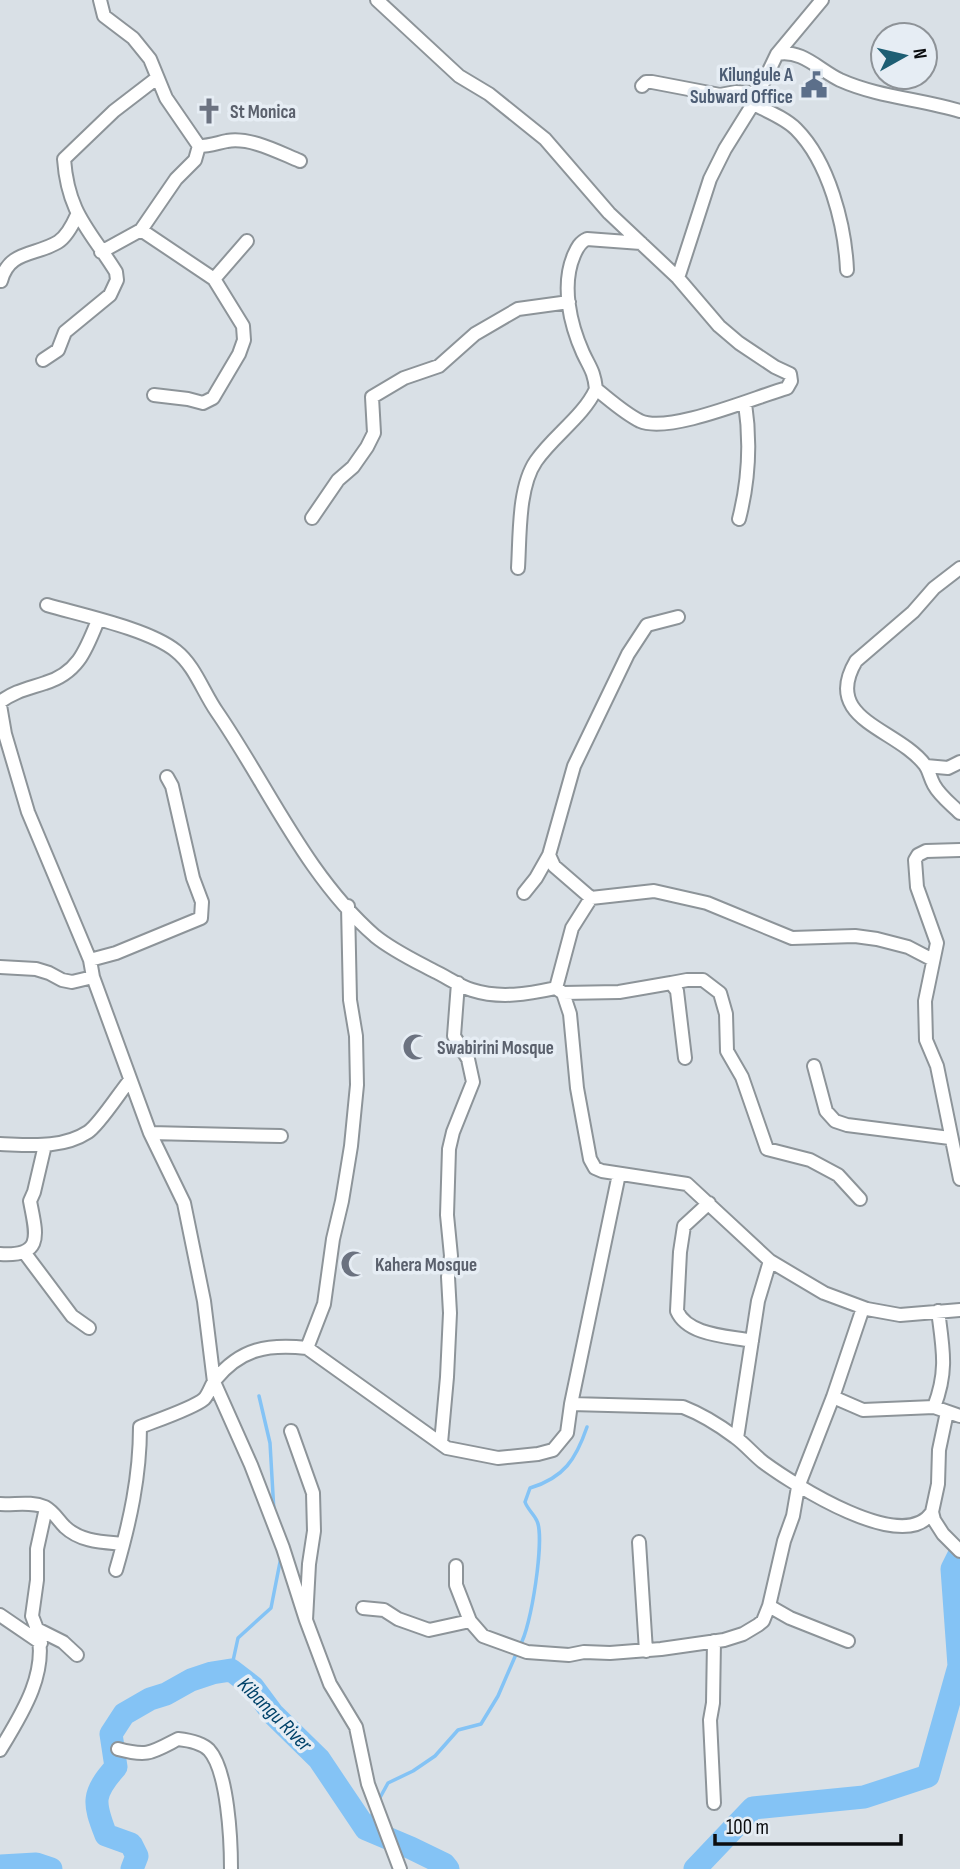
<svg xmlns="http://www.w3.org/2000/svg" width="960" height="1869" viewBox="0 0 960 1869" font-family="'Sofia Sans Condensed',sans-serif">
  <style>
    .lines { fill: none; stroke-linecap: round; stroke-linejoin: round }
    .stream { stroke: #84c3f5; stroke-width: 3.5 }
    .river { stroke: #84c3f5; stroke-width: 23 }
    .street-casing { stroke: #8d9499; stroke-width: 16 }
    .street { stroke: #fff; stroke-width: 12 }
    .labels { text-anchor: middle; stroke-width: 7; stroke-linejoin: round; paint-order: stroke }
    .service-label { font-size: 19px; font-weight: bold; fill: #4e5e75; stroke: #e6edf4; text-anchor: end }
    .worship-label { font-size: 19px; font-weight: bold; fill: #5b616d; stroke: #e6edf4; text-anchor: start }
    .water-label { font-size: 21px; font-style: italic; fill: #004269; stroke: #e6edf4 }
  </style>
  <rect width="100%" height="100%" fill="#d9e0e6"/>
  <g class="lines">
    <path class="stream" d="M 259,1396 L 270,1443 L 274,1512
      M 520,1645 C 531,1629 545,1538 537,1521 C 534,1514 528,1510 525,1502 L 530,1488 C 564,1478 576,1459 587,1427
      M 231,1670 L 238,1638 L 271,1608 L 281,1557
      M 377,1803 L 388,1783 L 413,1771 L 435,1756 L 458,1730 L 481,1724 L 498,1696 L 517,1652
      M 366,1829 L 374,1810"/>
    <path class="river" d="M 0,1866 L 36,1864 L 51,1869
      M 132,1869 L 137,1856 L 131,1844 L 106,1835 C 93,1802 92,1794 116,1767 L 111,1734 L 124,1714 L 150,1699 L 166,1694 L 191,1680 L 212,1673 L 231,1670 L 253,1687 L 273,1714 L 319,1759 L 366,1829 L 411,1848 L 444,1864 L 448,1869
      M 695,1869 L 753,1808 L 864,1797 L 928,1776 L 959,1666 L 952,1569 L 960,1553"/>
    <g class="street-casing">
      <path id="street" d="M 100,0 L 104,16 L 133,38 L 150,59 L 166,98 L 199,146 C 209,146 217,143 227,141 C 251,137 278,152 300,161
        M 377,0 L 459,76 L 489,94 L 545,139 L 609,213 L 678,278 L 719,326 L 739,343 L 775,367 L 790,374 L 791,381 L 787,388 C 755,397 670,434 640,421 C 624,413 610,400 596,389
        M 777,54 C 802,49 819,70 840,80 C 878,97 920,99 960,111
        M 642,86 L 646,82 L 652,82 L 720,95 L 736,92 L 757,93
        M 753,104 C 767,111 785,118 796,129 C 829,162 845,225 847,270
        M 141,230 L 176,179 L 195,160 L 199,146
        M 101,252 L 141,230 L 214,279 L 243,326 L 244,340 L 239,354 L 213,398 L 203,403 L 188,399 L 154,395
        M 678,278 L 710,179 L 725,149 L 753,104 L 777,54 L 822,0
        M 214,279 L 247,241
        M 1,281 C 9,250 35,256 58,242 C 66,237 73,224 77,215
        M 43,360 L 58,350 L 65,332 L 110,295 L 117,280 L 116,272 C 90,230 68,214 64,159 L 114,111 L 157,78
        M 312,518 L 338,480 L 353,467 L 367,447 L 374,433 L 372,397 L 404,378 L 439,366 L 475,334 L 518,309 L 569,302
        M 739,519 C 749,480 751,443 745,403
        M 518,568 C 520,536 518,487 536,461 C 554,435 583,417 596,389 C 594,371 590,368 583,353 C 570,324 561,285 574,255 C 577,248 580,242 587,239 L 641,243
        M 960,568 L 934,588 L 913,612 L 856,661 C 821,720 897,728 925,765 C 929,770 930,778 934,785 C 940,796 951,804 960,813
        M 47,605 C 81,615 149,629 176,651 C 195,666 203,692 217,712 C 268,786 306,876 375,936 C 392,950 415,961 434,971 C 447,977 459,986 472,990 C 500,999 528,994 556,988 L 563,993 L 570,1014 L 577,1088 L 590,1159 L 595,1168 L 602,1171 L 687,1184 L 770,1261 L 824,1293 L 867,1309 L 900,1315 L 960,1310
        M 0,702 C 15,691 27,689 45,683 C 78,673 86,650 98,620
        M 0,705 L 5,734 L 28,812 L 90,960 L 93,977 L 150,1133 L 184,1203 L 204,1301 L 214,1382 L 251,1465 L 283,1548 L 306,1620
        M 926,766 L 948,768 L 960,762
        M 960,850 L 926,851 L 918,855 L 915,860 L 917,887 L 937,943 L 925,1001 L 926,1040 L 937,1066 L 960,1179
        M 524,893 L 536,878 L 549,855
        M 591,898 L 554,866 L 549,855 L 574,766 L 628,654 L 647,625 L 678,617
        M 90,960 L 116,953 L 201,918 L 202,902 L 193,878 L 172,786 L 167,777
        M 0,967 L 36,969 L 49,973 L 62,980 L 72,982 L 93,977
        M 671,983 L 687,980 L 703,980 L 720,993 L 726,1014 L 727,1051 L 742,1077 L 767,1149 L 810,1160 L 838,1175 L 860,1199
        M 556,988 L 572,928 L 591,898 L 654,891 L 707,903 L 792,938 L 855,936 L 877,939 L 908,947 L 933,960
        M 563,993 L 619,992 L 671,983 L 677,991 L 685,1058
        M 814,1066 L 826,1111 L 835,1121 L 847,1125 L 950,1138
        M 150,1133 L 281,1136
        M 0,1144 C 29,1145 62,1149 88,1132 C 99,1125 120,1092 130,1080
        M 709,1203 L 684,1226 L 680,1252 L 677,1311 C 688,1336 729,1336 752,1341
        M 24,1252 L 72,1316 L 89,1328
        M 0,1254 C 45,1257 36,1233 30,1201 L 34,1192 L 45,1145
        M 307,1348 L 324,1304 L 333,1239 L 342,1201 L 351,1146 L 357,1085 L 356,1036 L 350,1000 L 348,906
        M 833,1397 L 863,1410 L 934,1407 L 960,1416
        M 571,1404 L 683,1407 C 701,1414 719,1425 735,1437 C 745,1444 753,1454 763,1462 C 793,1484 904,1556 932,1512
        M 934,1407 C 948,1371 943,1349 938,1311
        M 947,1412 L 939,1450 L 938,1484 L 932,1512 L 934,1520 L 943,1534 L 960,1551
        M 291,1431 L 313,1493 L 314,1531 L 309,1564 L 306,1620 L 330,1684 L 356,1727 L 368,1784 L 400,1869
        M 737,1438 L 758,1301 L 770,1261
        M 441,1443 L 447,1377 L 450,1313 L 448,1277 L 451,1256 L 447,1215 L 449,1149 L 453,1132 L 473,1082 L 468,1059 L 454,1036 L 458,983
        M 0,1504 C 15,1505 31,1501 45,1507 C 54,1512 58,1520 65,1527 C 81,1542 103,1542 123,1544
        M 46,1508 L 37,1549 L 37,1580 L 32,1616 L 37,1629 L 63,1642 L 77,1655
        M 639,1542 L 646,1651
        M 456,1566 L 456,1585 L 470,1621 L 483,1636 L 527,1652 L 569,1655 L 584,1652 L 610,1653 L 661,1649 L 724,1640 L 743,1634 L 758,1625 L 763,1621 L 769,1606 L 784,1541 L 793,1516 L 798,1487 L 833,1397 L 863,1308
        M 116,1570 C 130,1522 140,1476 140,1427 C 155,1421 194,1408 204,1399 C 209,1394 211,1385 215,1380 C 241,1348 268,1344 307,1348 L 447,1448 L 498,1458 L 538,1454 L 553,1450 L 567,1433 L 571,1404 L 619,1174
        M 769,1606 L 790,1618 L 848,1641
        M 363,1608 L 384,1610 L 398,1619 L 429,1630 L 470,1621
        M 0,1615 L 41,1643
        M 118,1749 C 148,1757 151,1753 178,1739 C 187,1740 202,1743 209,1750 C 228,1771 231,1841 231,1869
        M 0,1750 C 22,1714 49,1672 37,1629
        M 714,1803 L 710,1720 L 713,1703 L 714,1641"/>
    </g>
    <use href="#street" class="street"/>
  </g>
  <defs>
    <g id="civic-bare" transform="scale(2.1)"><path d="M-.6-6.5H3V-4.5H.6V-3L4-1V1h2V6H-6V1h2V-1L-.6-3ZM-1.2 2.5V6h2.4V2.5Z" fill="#5c6f8a" stroke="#e6edf4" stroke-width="2.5" paint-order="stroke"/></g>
    <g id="church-bare" transform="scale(2.1)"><path d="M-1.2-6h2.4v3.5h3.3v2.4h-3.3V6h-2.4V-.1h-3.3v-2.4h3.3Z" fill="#6b7280" stroke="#e6edf4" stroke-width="2.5" paint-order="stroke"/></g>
    <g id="mosque-bare" transform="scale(2.1)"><path d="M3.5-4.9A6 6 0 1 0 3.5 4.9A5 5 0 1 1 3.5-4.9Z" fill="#6b7280" stroke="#e6edf4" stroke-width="2.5" paint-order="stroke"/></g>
  </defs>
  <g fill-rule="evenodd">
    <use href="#civic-bare" x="814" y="85"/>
    <use href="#church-bare" x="209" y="111"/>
    <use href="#mosque-bare" x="416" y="1047"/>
    <use href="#mosque-bare" x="354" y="1264"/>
  </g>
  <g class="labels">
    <g class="service-label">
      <text x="793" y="81">Kilungule A<tspan x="793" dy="22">Subward Office</tspan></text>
    </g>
    <g class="worship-label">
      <text x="230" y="118">St Monica</text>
      <text x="437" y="1054">Swabirini Mosque</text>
      <text x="375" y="1271">Kahera Mosque</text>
    </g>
    <g class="water-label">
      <text transform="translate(275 1714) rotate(45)" y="7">Kibangu River</text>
    </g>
  </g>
  <g transform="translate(904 56) rotate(82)"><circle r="33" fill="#e6edf4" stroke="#8e9398" stroke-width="2"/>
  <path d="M0-5L12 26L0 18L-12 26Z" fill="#1d5e73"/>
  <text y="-10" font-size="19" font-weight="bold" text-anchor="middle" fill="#0b0d0f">N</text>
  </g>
  <path d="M715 1834v10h186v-10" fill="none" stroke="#0b0d0f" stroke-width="3.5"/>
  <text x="726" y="1834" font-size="21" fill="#0b0d0f" stroke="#e6edf4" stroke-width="5" paint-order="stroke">100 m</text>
</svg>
